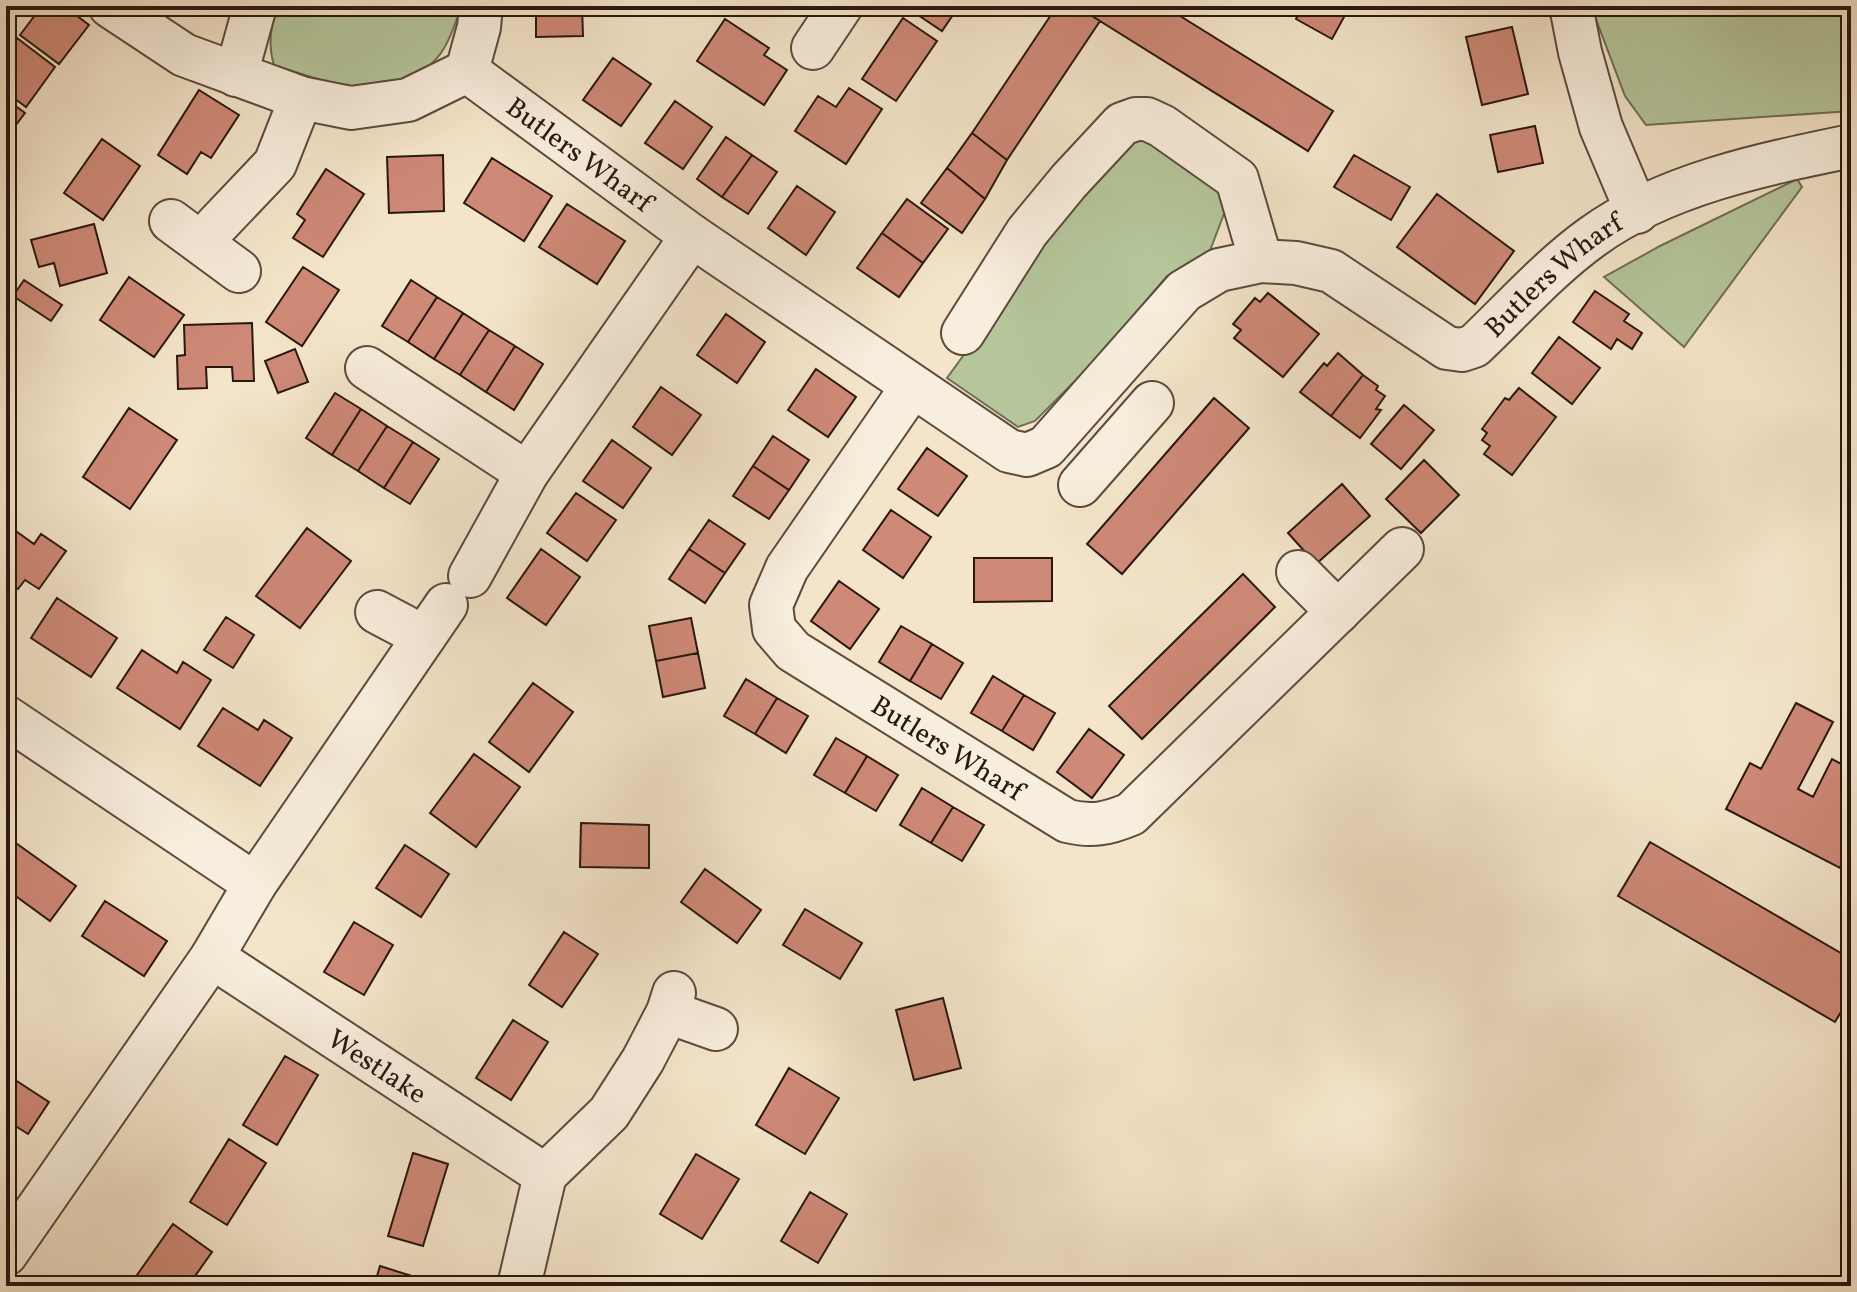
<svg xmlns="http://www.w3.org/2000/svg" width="1857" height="1292" viewBox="0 0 1857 1292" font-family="Vollkorn,serif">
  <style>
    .green { fill: #b5c69b; stroke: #706e56; stroke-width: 2 }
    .building { fill: #ce8977; stroke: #2a1710; stroke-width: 2 }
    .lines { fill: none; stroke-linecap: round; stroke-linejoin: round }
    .minor-casing { stroke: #5c4a3e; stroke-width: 46 }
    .minor { stroke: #f8eedd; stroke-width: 42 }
    .labels { text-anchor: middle; stroke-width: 7; stroke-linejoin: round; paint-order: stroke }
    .street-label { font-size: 28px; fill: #2a1710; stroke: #f8eedd }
  </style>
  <rect width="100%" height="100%" fill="#f4e5ca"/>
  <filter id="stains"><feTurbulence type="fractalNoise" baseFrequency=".0025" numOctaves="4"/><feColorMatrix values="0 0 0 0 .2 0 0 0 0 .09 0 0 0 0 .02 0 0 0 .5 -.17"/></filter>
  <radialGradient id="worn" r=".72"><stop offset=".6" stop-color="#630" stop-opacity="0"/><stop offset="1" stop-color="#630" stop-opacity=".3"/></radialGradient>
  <path class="green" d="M 279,6 L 461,6 C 449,46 438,70 396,83 C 388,85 379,89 372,90 C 346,90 299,73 274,65 C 268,46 270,24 279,6 Z
    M 1591,6 L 1851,6 L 1851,111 L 1646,125 L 1625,96 Z
    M 1140,134 L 1216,182 L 1225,211 L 1208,256 L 1167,276 L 1093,363 L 1035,421 L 1018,427 L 947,378 L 1089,183 Z
    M 1797,179 L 1802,187 L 1684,347 L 1604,277 L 1660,246 Z"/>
  <path class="building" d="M 42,6 L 64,6 L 89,25 L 59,64 L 20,35 Z
    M 536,6 L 582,6 L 583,36 L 536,37 Z
    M 911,6 L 959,6 L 942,31 L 909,9 Z
    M 1057,6 L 1076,6 L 1100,21 L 1007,160 L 972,133 Z
    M 1076,6 L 1164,6 L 1333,111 L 1308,151 Z
    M 1304,6 L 1350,6 L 1332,39 L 1296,19 Z
    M 903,18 L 937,41 L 896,101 L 862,79 Z
    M 725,19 L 769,48 L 764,55 L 787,70 L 764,105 L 697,61 Z
    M 1512,27 L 1528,94 L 1482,105 L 1466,37 Z
    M 17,38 L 55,67 L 26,107 L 6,92 L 6,52 Z
    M 613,58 L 651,84 L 621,126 L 583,100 Z
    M 849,88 L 882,109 L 846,164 L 795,131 L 818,96 L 836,107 Z
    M 199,90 L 239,115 L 211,158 L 201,152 L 187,174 L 158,155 Z
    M 6,99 L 25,113 L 6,138 Z
    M 675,101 L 712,127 L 683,169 L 645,143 Z
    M 1535,126 L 1543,163 L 1498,172 L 1490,135 Z
    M 972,133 L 1007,160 L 985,199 L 947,168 Z
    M 726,137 L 752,155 L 722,197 L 697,179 Z
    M 102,139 L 140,166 L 103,220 L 64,193 Z
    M 443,155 L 444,211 L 389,213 L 387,157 Z
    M 752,155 L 777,172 L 748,214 L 722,197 Z
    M 1354,155 L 1410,187 L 1391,220 L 1334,187 Z
    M 492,158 L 552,196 L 524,241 L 464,203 Z
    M 947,168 L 985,199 L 962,233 L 921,203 Z
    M 326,169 L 364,194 L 323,257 L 293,238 L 305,220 L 297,214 Z
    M 797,186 L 835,212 L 806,255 L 768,228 Z
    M 1437,194 L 1514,251 L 1475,304 L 1397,247 Z
    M 907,199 L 948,229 L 923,263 L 882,233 Z
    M 567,204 L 625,241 L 597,284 L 539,247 Z
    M 94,224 L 107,273 L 60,286 L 54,263 L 39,267 L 31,240 Z
    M 882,233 L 923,263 L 899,297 L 857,268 Z
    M 303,267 L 339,290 L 302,346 L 266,322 Z
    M 129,277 L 184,315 L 154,357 L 100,320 Z
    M 24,280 L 62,305 L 51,321 L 13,296 Z
    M 411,280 L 437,297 L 408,342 L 382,326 Z
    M 1595,291 L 1629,314 L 1624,321 L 1642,333 L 1632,349 L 1617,339 L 1611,349 L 1573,322 Z
    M 1268,293 L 1319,334 L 1283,377 L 1234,338 L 1241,330 L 1233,324 L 1255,298 L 1260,302 Z
    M 437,297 L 463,313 L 434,359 L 408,342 Z
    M 463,313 L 489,330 L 460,375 L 434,359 Z
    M 726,314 L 765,342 L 737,383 L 697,355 Z
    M 252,323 L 254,381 L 233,381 L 232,367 L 206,367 L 207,388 L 178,389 L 177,356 L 185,355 L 184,325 Z
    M 489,330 L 515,346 L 486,392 L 460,375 Z
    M 1559,337 L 1600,368 L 1572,404 L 1532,373 Z
    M 515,346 L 543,364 L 514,410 L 486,392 Z
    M 295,349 L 308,382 L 278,393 L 265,361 Z
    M 1338,353 L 1363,375 L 1331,416 L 1300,392 L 1324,363 L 1327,366 Z
    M 816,369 L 856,397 L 828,437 L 788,410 Z
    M 1363,375 L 1378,386 L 1376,390 L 1385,396 L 1376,409 L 1381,410 L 1360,438 L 1331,416 Z
    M 661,387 L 701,415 L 672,455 L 633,427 Z
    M 1519,388 L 1556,417 L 1512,475 L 1484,454 L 1490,446 L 1482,440 L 1487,433 L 1482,429 L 1505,398 L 1509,400 Z
    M 335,393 L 361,409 L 332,455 L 306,438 Z
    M 1214,398 L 1249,428 L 1122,574 L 1087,544 Z
    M 1404,405 L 1434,430 L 1401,469 L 1371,444 Z
    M 129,408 L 177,440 L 130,509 L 83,477 Z
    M 361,409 L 387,426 L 358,471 L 332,455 Z
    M 387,426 L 413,442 L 384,488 L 358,471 Z
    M 773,436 L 809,460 L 789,490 L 753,466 Z
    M 612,440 L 651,468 L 623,508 L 583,481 Z
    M 413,442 L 439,459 L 410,504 L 384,488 Z
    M 927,448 L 967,476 L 938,516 L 898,489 Z
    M 1424,460 L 1459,495 L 1421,533 L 1386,499 Z
    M 753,466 L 789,490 L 769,519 L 733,496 Z
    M 1342,484 L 1370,516 L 1316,564 L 1288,533 Z
    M 576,493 L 616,520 L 587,561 L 547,533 Z
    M 891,510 L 931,537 L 903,578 L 863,550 Z
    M 709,520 L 745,544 L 725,573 L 689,549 Z
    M 6,524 L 34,544 L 41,534 L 66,551 L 39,589 L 25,580 L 18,589 L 6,581 Z
    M 307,528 L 351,561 L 300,628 L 256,596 Z
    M 541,549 L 580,577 L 546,625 L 507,598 Z
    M 689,549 L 725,573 L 705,603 L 669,579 Z
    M 974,558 L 1052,558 L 1052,601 L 974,602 Z
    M 1243,574 L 1275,607 L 1142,739 L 1109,706 Z
    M 839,581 L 879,609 L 850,649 L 811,621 Z
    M 57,598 L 117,638 L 91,677 L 31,638 Z
    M 226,617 L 254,635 L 233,668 L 204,650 Z
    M 691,618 L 698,653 L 656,661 L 649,626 Z
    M 901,626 L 932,644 L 910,681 L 879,662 Z
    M 932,644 L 963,663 L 941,699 L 910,681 Z
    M 142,650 L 177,673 L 183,662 L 211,680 L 180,729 L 117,688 Z
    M 698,653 L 705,688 L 663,697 L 656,661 Z
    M 993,676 L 1024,695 L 1002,731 L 971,713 Z
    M 746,679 L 777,698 L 755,734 L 724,716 Z
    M 533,683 L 573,712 L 529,772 L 489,742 Z
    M 1024,695 L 1055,713 L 1033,750 L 1002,731 Z
    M 777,698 L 808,716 L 786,753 L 755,734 Z
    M 1796,703 L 1833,722 L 1798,789 L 1813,797 L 1832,759 L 1851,769 L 1851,846 L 1840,868 L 1726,809 L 1750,763 L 1761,769 Z
    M 223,708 L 258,730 L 264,720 L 292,738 L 260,786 L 198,746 Z
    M 1089,729 L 1124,755 L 1092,798 L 1057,772 Z
    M 836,738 L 867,756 L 845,793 L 814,775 Z
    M 474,754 L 520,787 L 476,847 L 430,813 Z
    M 867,756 L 898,775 L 876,811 L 845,793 Z
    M 922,788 L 953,807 L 931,843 L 900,825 Z
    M 953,807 L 984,825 L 962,861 L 931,843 Z
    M 581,823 L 649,825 L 649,868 L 580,867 Z
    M 13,841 L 76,886 L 50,921 L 6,889 L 6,851 Z
    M 1650,842 L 1851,959 L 1851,995 L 1835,1022 L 1618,896 Z
    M 405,845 L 449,874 L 421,917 L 376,888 Z
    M 705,869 L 761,910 L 737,943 L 681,902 Z
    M 105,901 L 167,941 L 144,976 L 82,936 Z
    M 805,909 L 862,943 L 840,979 L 783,945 Z
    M 354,922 L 393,945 L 364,995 L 324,972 Z
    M 564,932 L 598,954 L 562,1007 L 529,985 Z
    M 943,998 L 961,1068 L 914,1080 L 896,1010 Z
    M 513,1020 L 548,1042 L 511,1100 L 476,1078 Z
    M 285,1056 L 318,1075 L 277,1145 L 243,1125 Z
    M 789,1068 L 839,1098 L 805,1154 L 756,1125 Z
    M 6,1074 L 49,1102 L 28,1134 L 6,1120 Z
    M 229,1139 L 266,1163 L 227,1225 L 190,1202 Z
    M 413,1153 L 448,1164 L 423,1246 L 388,1236 Z
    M 696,1154 L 739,1179 L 702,1239 L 660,1214 Z
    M 810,1192 L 847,1214 L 818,1263 L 781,1241 Z
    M 173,1224 L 212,1252 L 188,1286 L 152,1286 L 137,1275 Z
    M 380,1266 L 418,1278 L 416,1286 L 374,1286 Z"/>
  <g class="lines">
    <g class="minor-casing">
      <g id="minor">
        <path d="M 110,6 L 184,55 L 301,98 L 351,108 L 408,100 L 467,71 L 479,27 L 481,6"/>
        <path d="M 1571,6 L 1580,52 L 1601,127 L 1637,212"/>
        <path d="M 813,48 L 841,6"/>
        <path id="s1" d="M 467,71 L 692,236 L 1009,451 L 1027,455 L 1046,447 L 1184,291 L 1219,270 L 1261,261 L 1296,263 L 1331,271 L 1447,348 L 1462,350 L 1474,346 C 1512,310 1549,268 1592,237 C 1665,184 1764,164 1851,146"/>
        <path d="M 236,75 L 255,6"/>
        <path d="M 171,221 L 239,271"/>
        <path d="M 203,244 L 216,226 L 275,164 L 301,98"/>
        <path d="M 963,333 L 1027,232 L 1069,181 L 1122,124 L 1136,119 L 1147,119 L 1162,126 L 1237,179 L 1261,261"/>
        <path d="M 367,368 L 527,473"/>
        <path id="s2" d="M 912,387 L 787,568 L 771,605 L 774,629 L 793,651 L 1067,821 C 1092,827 1107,824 1131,814 L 1402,549"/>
        <path d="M 1080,485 L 1152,403"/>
        <path d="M 1298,572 L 1338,612"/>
        <path d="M 470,576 L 527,473 L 692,236"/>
        <path d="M 377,612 L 424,637"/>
        <path d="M 6,717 L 255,884"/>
        <path id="s3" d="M 212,957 L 545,1175"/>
        <path d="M 668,1012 L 716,1029"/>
        <path d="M 6,1254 L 212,957 L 255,884 L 446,605"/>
        <path d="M 519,1286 L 545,1175 L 609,1113 L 643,1060 L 668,1012 L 674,993"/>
      </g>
    </g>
    <use href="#minor" class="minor"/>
  </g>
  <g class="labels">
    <g class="street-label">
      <text dy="10" stroke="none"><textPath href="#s1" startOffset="140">Butlers Wharf</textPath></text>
      <text dy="10" stroke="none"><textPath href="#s1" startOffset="1338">Butlers Wharf</textPath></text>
      <text dy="10" stroke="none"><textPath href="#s2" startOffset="496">Butlers Wharf</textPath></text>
      <text dy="10" stroke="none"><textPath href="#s3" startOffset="198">Westlake</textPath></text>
    </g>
  </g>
  <rect width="1857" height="1292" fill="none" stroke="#f4e5ca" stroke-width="32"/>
  <rect x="8" y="8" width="1841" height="1276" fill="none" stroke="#2a1710" stroke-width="4"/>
  <rect x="16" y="16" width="1825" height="1260" fill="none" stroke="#2a1710" stroke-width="2"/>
  <rect width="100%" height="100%" filter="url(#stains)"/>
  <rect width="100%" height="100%" fill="url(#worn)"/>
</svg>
